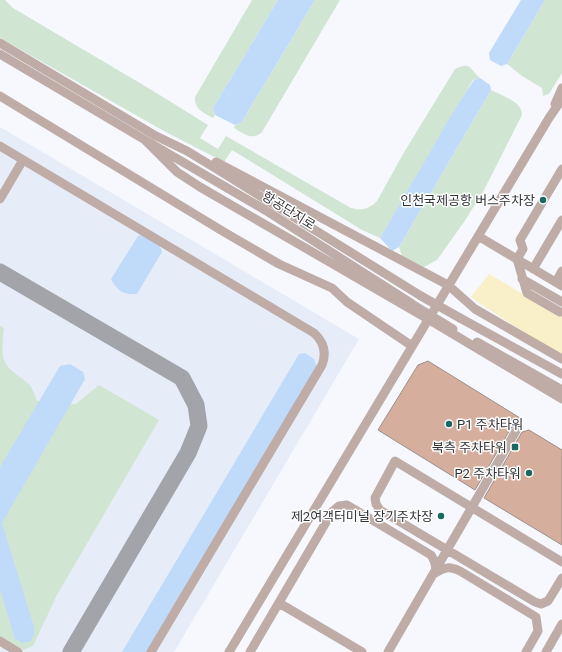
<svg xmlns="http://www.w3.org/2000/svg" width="562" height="652" viewBox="0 0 562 652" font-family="Roboto,'Noto Sans KR',sans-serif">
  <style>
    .built { fill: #e7ecf9 }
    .green { fill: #d0e6d3 }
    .sand { fill: #f9efc9 }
    .water { fill: #c0dafa }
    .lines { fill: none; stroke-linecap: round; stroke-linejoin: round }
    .taxiway { stroke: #a2a4a9; stroke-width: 17 }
    .building { fill: #d5ae9d; stroke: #9a908c }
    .minor { stroke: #bfaca7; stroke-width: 9 }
    .minor-bridge { stroke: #bfaca7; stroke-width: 9 }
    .poi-dot { fill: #1b6761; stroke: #fff; stroke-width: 1.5 }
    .labels { text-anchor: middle; stroke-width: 3; stroke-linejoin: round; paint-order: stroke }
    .poi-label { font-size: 13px; fill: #323337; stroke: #fff; text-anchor: end }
    .street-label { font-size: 13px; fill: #323337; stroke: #fff }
  </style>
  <rect width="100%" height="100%" fill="#f6f8fe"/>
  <path class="built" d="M 0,127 L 359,339 L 174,652 L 0,652 Z"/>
  <path class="green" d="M 0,0 L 5,0 L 13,8 L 150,89 L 208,125 L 200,138 L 218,149 L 226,136 L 351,208 C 362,211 369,209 377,201 L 403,154 L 455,69 C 471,62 468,67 480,78 L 473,80 L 380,238 L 362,230 L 232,150 L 224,162 L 162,130 L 0,38 Z
    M 252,0 L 278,0 L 213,108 L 215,115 L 213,118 C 204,113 194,109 195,97 Z
    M 315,0 L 340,0 L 262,132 C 252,141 244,134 234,128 L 235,125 L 241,123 Z
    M 545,0 L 562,0 L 562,73 L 549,94 L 543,96 L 542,88 L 522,76 L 507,64 Z
    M 491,90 C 501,95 523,102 522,115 L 483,192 L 464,222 L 437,260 L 424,267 L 402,256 L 399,247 Z
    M 0,326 L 4,328 C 3,339 1,350 4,360 C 9,373 24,377 31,387 C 34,391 35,397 37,401 L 76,404 L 99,385 L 159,420 L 57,595 L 33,646 L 23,650 L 0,637 Z"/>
  <path class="sand" d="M 489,274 L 562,317 L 562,354 L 556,353 L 482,305 L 471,297 Z"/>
  <path class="water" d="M 278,0 L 315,0 L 241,123 L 235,125 L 215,115 L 213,108 Z
    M 521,0 L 545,0 L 507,64 L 501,66 L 490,60 L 489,53 Z
    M 480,78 L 490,85 L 491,90 L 399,247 L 392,251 L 380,238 L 458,104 L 474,80 Z
    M 144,234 L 159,244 L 162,252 L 137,294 C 124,295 117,291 111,279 L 138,236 Z
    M 305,353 L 314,359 L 317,367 L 148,652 L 122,652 L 299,354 Z
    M 70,364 L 83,372 L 85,379 L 2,523 L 34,627 L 34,634 L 31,641 L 23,643 L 15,639 L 0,589 L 0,467 L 60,366 Z"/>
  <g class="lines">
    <path class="taxiway" d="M 0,272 L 182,378 L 196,405 L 199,426 L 188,453 L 71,652"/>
  </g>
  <path class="building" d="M 428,361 L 520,418 L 516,425 L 511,428 L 475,490 L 378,430 L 418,365 Z
    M 529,430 L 562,450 L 562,545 L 484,498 L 522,432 Z"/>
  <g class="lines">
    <path class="minor" d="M 0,43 L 156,136 L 187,151 L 215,168 L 421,296
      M 0,54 L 145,140 L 265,210 L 411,303
      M 0,96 L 224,232 L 279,264 L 332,288 L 347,302 L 412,346
      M 555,104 L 562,88
      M 145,140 L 177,172 L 200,187 L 428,319 L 562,399
      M 0,146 L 314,333 C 324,342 327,352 322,365 L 151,652
      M 216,162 L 448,285 L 475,309 L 562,359
      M 562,169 L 520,240 L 523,249 L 517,259 L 527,293 L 560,312 L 562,312
      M 0,199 L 23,160
      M 478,236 L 562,286
      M 533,269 L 562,220
      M 522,279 L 562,302
      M 556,282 L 562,271
      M 460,318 L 562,374
      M 477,342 L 562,390
      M 562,562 L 395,461 L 375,498 L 376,504 L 380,510 L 535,602 L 541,604 L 548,601 L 562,578
      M 435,573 C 446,567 449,566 460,571 L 536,617 L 538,631 L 526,652
      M 279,603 L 362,652
      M 0,641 L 18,652
      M 229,652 L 549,118 L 562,99
      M 250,652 L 332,512 L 339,506 L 347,505 L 431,555 C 435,561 437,566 435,573
      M 388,652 L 516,431
      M 546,652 L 562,624"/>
    <path class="minor-bridge" d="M 421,296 L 460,318
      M 412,304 L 453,329"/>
  </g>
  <g class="poi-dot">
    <circle cx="543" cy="200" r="4"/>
    <circle cx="449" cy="424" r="4"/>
    <rect x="511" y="443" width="8" height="8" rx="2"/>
    <circle cx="529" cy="473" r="4"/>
    <circle cx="441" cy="516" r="4"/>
  </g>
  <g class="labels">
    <g class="poi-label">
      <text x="535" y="205">인천국제공항 버스주차장</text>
      <text x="457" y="429" text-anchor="start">P1 주차타워</text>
      <text x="507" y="452">북측 주차타워</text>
      <text x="521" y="478">P2 주차타워</text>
      <text x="433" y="521">제2여객터미널 장기주차장</text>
    </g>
    <g class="street-label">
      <text transform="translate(289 210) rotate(32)" y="5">항공단지로</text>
    </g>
  </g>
</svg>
